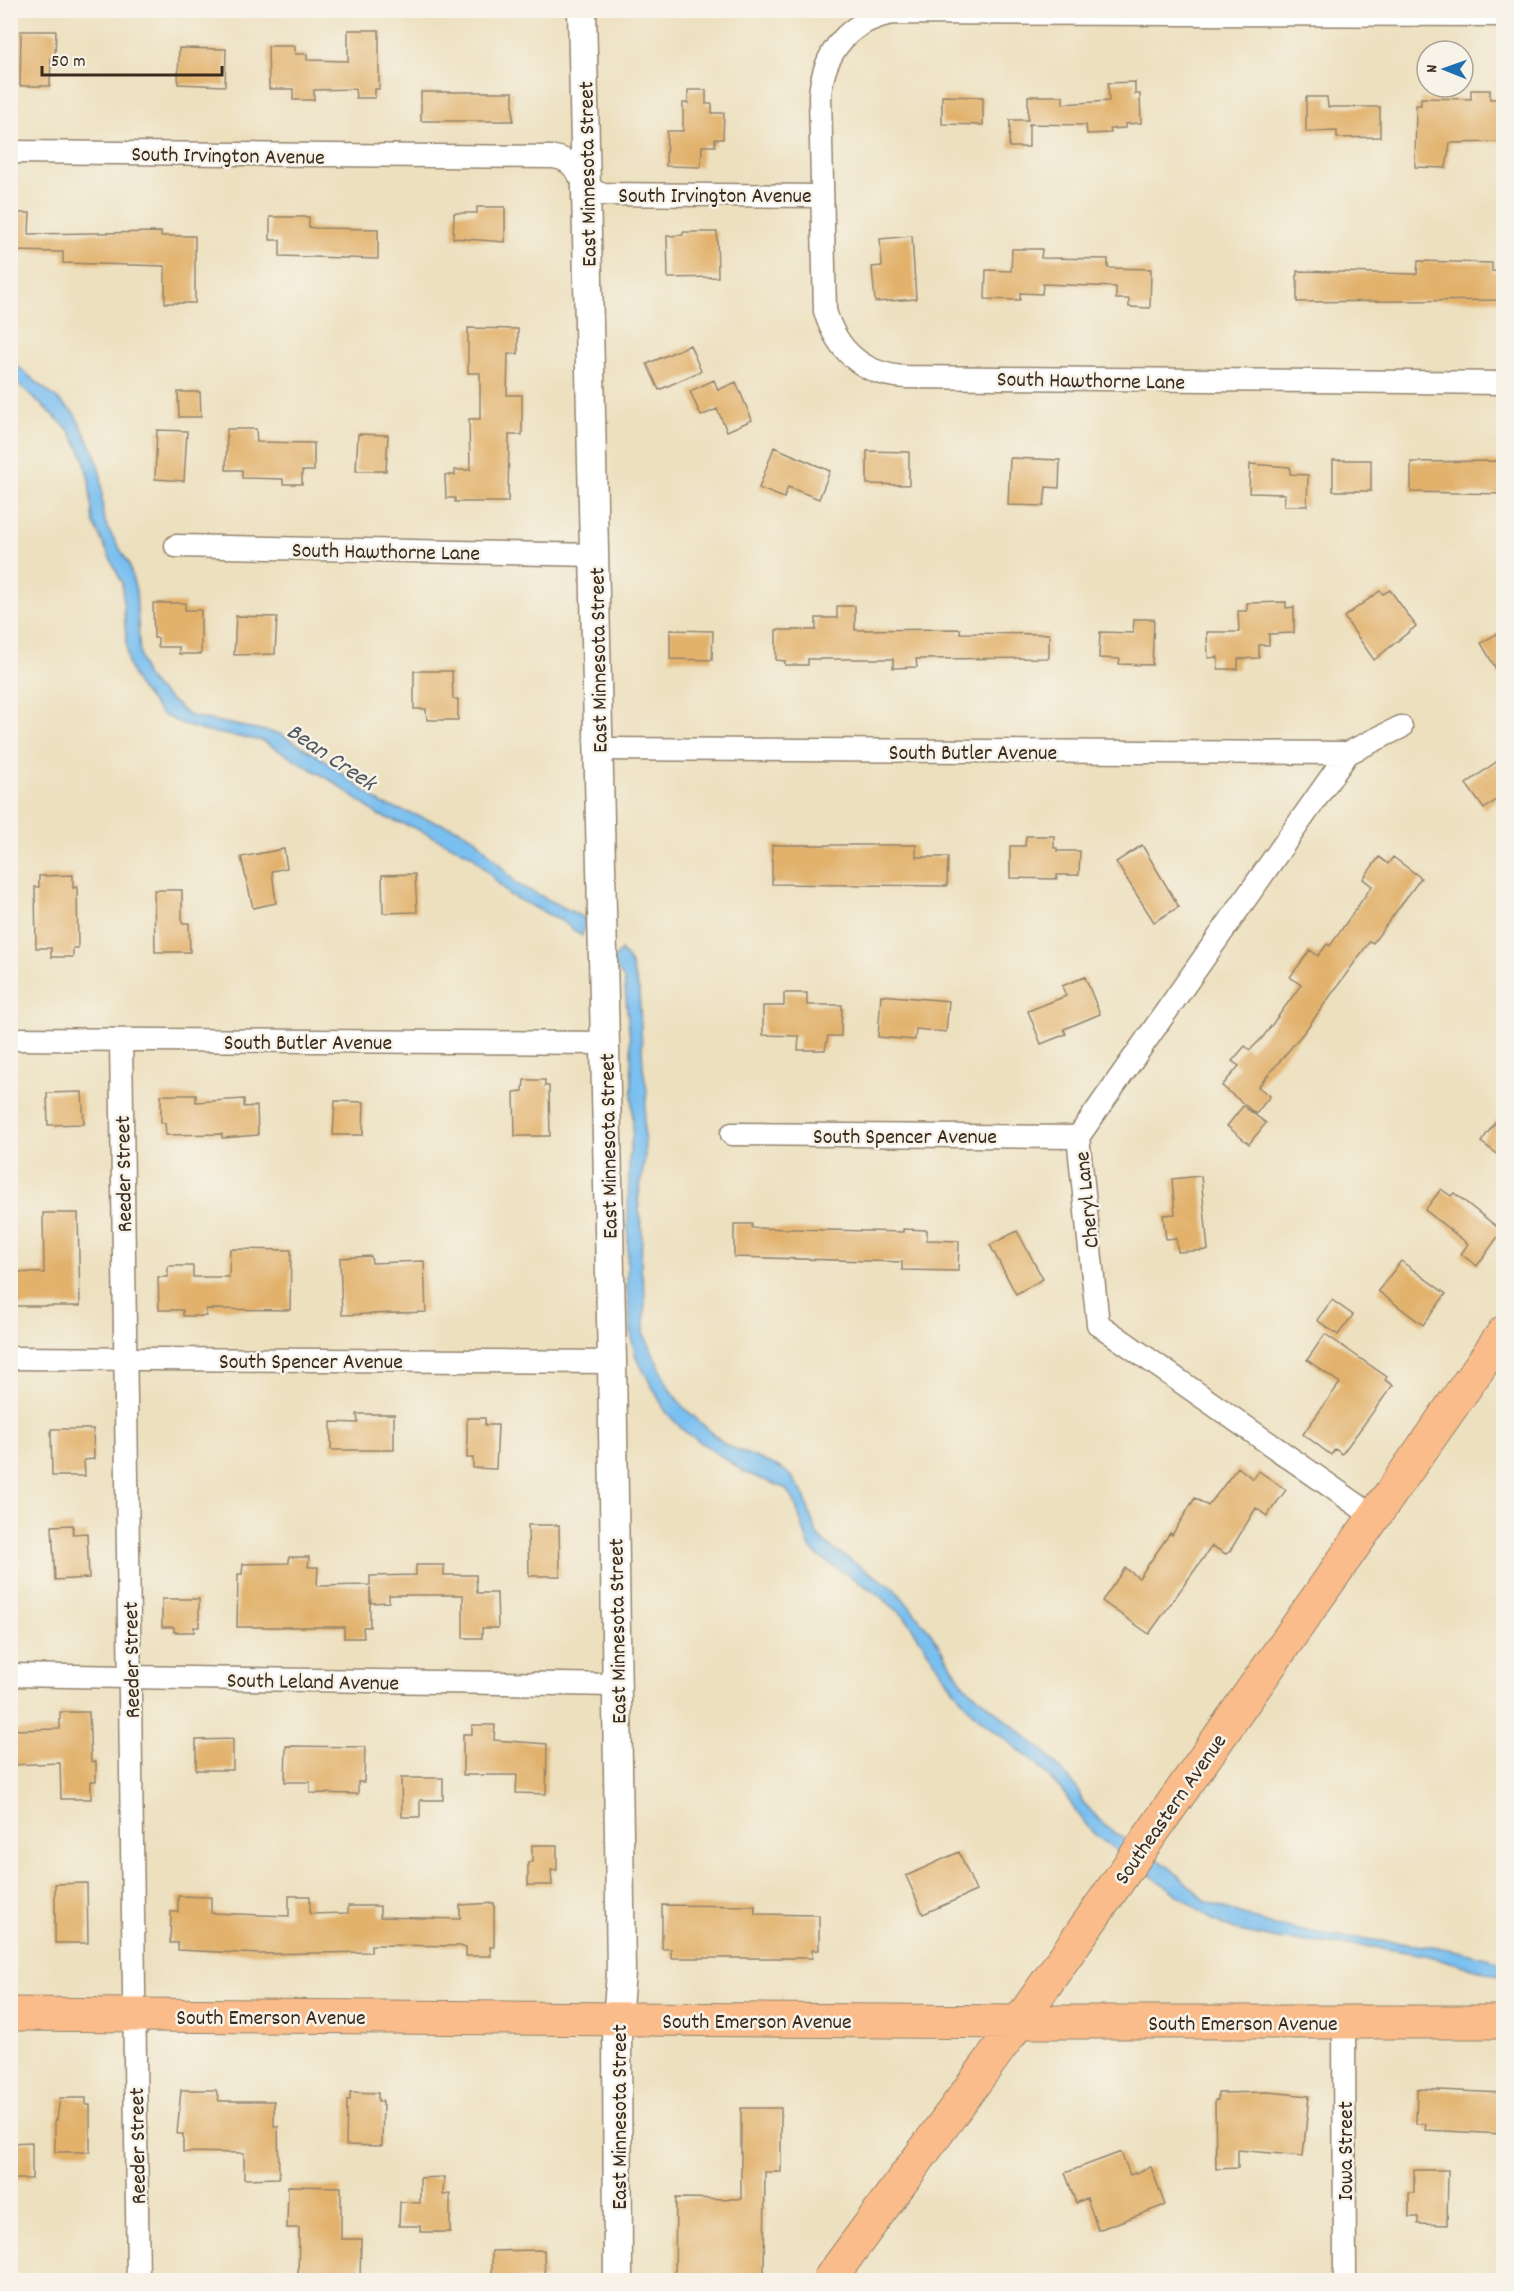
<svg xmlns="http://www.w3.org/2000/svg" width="1514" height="2291" viewBox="0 0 1514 2291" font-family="Dekko,sans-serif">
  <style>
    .water { fill: #79bff0; stroke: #5a7487; stroke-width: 1.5 }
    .building { fill: #e2b26d }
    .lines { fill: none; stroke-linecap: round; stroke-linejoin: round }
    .minor-casing { stroke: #94856e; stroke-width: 25 }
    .tertiary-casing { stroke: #94856e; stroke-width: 31 }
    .primary-casing { stroke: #94856e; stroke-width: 35 }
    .minor { stroke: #fff; stroke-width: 22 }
    .tertiary { stroke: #fff; stroke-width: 28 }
    .primary { stroke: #f9bc8a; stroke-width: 33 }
    .labels { text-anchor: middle; stroke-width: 5; stroke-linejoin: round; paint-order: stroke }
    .street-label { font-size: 22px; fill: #3b2a1e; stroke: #f7f3e8 }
    .water-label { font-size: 24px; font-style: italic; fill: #4e575d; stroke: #f7f3e8 }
  </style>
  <rect width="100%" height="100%" fill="#f7f3e8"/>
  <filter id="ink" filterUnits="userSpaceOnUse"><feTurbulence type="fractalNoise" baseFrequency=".0167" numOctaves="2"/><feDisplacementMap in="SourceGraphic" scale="12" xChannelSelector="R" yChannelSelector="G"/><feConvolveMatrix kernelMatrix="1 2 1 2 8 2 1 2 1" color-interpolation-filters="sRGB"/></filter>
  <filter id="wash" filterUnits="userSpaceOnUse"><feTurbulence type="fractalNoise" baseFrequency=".008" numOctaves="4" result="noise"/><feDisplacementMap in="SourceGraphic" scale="24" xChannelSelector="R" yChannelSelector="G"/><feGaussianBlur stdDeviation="1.35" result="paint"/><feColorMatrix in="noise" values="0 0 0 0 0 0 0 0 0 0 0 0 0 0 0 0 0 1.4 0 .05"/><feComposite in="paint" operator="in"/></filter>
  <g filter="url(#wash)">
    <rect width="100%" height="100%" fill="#ede0bf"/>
    <path class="water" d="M 10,360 L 74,413 L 94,451 L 101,476 L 103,516 L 108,529 L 129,564 L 136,591 L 140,656 L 145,675 L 155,687 L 190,716 L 281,734 L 325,760 L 382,804 L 458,829 L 475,838 L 517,884 L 586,919 L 582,936 L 560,920 L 509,895 L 473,856 L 415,828 L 378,815 L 332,781 L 263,741 L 204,731 L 184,725 L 161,714 L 137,684 L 128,664 L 122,583 L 93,522 L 89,480 L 83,455 L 69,430 L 11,377 Z
      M 621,950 L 630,962 L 639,990 L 643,1068 L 647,1091 L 644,1120 L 645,1157 L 638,1200 L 642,1232 L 641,1270 L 645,1293 L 644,1334 L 670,1390 L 683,1407 L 726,1445 L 781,1468 L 792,1477 L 804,1495 L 816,1533 L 826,1544 L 895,1589 L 931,1633 L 964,1685 L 1047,1754 L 1076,1787 L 1083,1802 L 1106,1827 L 1169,1867 L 1207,1902 L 1269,1924 L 1331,1935 L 1449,1949 L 1503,1962 L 1503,1977 L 1426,1955 L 1374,1947 L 1283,1940 L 1235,1930 L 1211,1919 L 1095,1835 L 1078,1815 L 1064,1793 L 1039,1766 L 973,1713 L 954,1690 L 905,1617 L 875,1592 L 816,1555 L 809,1546 L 794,1500 L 785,1488 L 746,1473 L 684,1431 L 666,1412 L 636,1357 L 632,1341 L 627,1288 L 629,1157 L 633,1132 L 631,1050 L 624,979 L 612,962 Z"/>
    <g id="blocks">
      <path class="building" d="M 348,30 L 379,30 L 379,89 L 375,89 L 375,98 L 356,98 L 355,89 L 314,90 L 314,100 L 293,100 L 293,89 L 269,89 L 268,46 L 295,46 L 295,54 L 307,54 L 307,60 L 348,61 Z
        M 21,31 L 56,31 L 55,57 L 51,57 L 50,86 L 20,86 Z
        M 179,48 L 226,49 L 225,86 L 178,84 Z
        M 1135,82 L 1135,94 L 1140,94 L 1141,123 L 1125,124 L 1125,128 L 1110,129 L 1111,133 L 1087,134 L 1086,125 L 1029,124 L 1029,147 L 1009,147 L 1010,120 L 1028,120 L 1028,96 L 1063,96 L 1063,104 L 1109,101 L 1108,83 Z
        M 688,90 L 706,90 L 706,104 L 712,104 L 712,113 L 724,113 L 723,139 L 715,139 L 715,146 L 702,146 L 701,167 L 666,166 L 667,131 L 683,131 L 683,103 L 688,103 Z
        M 1471,90 L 1490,90 L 1490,99 L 1500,99 L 1503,142 L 1450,143 L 1446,168 L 1415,167 L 1416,105 L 1421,105 L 1421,98 L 1471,99 Z
        M 421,92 L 513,92 L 513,121 L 421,121 Z
        M 942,96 L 983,97 L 983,125 L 942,124 Z
        M 1306,97 L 1327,97 L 1328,107 L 1380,107 L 1380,137 L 1337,138 L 1337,131 L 1306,132 Z
        M 477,207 L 505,207 L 505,242 L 453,238 L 454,213 L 477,213 Z
        M 10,213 L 30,213 L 29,234 L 161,232 L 161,236 L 195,236 L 195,303 L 165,303 L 165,266 L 63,263 L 63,252 L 10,251 Z
        M 270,217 L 309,217 L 309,227 L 315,228 L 378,229 L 378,259 L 280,256 L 280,240 L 270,240 Z
        M 683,232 L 717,232 L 718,277 L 668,278 L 667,236 L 683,235 Z
        M 912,236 L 916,299 L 875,302 L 872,267 L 882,266 L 880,239 Z
        M 1012,249 L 1042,249 L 1041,258 L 1108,259 L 1108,268 L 1151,269 L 1150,308 L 1129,307 L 1129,299 L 1116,299 L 1116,287 L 1043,284 L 1042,294 L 1020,293 L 1020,300 L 985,299 L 986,270 L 1011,271 Z
        M 1418,261 L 1492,263 L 1492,271 L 1503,272 L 1503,300 L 1297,302 L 1297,271 L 1417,274 Z
        M 468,328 L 518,329 L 518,354 L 508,354 L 507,395 L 522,395 L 522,435 L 509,435 L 508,502 L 455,502 L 455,498 L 446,498 L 445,475 L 455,475 L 455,470 L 470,470 L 469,419 L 480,419 L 480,373 L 468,373 Z
        M 690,345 L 701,371 L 659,390 L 647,364 Z
        M 714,380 L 718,390 L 736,382 L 752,420 L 727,431 L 717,409 L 701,416 L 690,391 Z
        M 178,392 L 200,392 L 201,417 L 179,417 Z
        M 227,429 L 256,429 L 257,442 L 314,443 L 314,471 L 302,471 L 302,484 L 283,484 L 283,479 L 242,478 L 242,470 L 226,470 Z
        M 157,430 L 187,431 L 184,481 L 155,479 Z
        M 358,434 L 388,435 L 386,471 L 356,471 Z
        M 774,447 L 830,471 L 819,499 L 788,487 L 784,498 L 759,488 Z
        M 867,451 L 909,452 L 909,485 L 867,484 Z
        M 1010,458 L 1060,460 L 1059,488 L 1046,487 L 1044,506 L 1008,505 Z
        M 1333,460 L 1371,460 L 1371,491 L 1333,491 Z
        M 1503,461 L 1503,494 L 1411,492 L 1411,462 Z
        M 1250,464 L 1290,467 L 1290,474 L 1308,475 L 1307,506 L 1284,506 L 1285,494 L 1249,493 Z
        M 1390,590 L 1416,626 L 1374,660 L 1344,617 L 1380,591 L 1383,594 Z
        M 1286,602 L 1286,608 L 1294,607 L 1294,633 L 1269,634 L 1269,645 L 1259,645 L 1259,658 L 1238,659 L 1238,669 L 1218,669 L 1218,657 L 1208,658 L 1207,632 L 1239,632 L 1238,611 L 1247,611 L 1247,603 Z
        M 153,603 L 185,603 L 185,610 L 201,610 L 201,654 L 179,654 L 179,647 L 158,647 L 158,638 L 154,638 Z
        M 837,606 L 855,606 L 855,630 L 960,629 L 960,633 L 1049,634 L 1049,658 L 916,659 L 917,667 L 893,668 L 893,659 L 808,659 L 808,665 L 785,665 L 785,661 L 776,660 L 776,630 L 816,630 L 816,618 L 837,618 Z
        M 236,616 L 277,617 L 275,654 L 234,655 Z
        M 1134,619 L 1154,619 L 1152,665 L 1119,664 L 1120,659 L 1099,658 L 1100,632 L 1133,633 Z
        M 670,630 L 713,631 L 712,660 L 670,659 Z
        M 1503,630 L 1503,681 L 1481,643 Z
        M 414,671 L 452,671 L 453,699 L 458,699 L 458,720 L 427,720 L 426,709 L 414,709 Z
        M 1503,757 L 1503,795 L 1484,809 L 1466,784 Z
        M 1026,836 L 1054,836 L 1054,848 L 1057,848 L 1057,851 L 1080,851 L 1079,875 L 1057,875 L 1057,879 L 1010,878 L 1010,846 L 1025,846 Z
        M 772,845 L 916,845 L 916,857 L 948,857 L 947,886 L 772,884 Z
        M 1142,845 L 1179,907 L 1154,922 L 1116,862 Z
        M 284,849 L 287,868 L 272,871 L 276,903 L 253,908 L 241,857 Z
        M 1379,857 L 1388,864 L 1393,857 L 1421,878 L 1373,943 L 1370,941 L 1305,1031 L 1258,1087 L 1270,1096 L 1256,1114 L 1222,1086 L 1239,1066 L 1232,1061 L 1245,1046 L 1250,1050 L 1263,1037 L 1301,985 L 1290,977 L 1310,950 L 1318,956 L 1327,944 L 1330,946 L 1372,886 L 1363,879 Z
        M 415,874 L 417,912 L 383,913 L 382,875 Z
        M 73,875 L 73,888 L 77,887 L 78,948 L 73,948 L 73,957 L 51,957 L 51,948 L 36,948 L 35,887 L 39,887 L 39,876 Z
        M 154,890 L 182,890 L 182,923 L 189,923 L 190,952 L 155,952 Z
        M 1085,977 L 1100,1014 L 1064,1029 L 1066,1034 L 1041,1044 L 1028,1011 L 1066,996 L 1062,986 Z
        M 784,993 L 807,993 L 807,1005 L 842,1005 L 841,1036 L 828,1036 L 825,1050 L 798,1050 L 799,1036 L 763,1035 L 763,1006 L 784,1006 Z
        M 881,995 L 949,1001 L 946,1032 L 916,1029 L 915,1040 L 878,1037 Z
        M 524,1080 L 545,1080 L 545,1086 L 549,1086 L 550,1136 L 515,1136 L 514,1092 L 523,1091 Z
        M 82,1092 L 84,1124 L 48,1125 L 47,1093 Z
        M 161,1095 L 196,1095 L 196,1102 L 244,1099 L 244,1107 L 257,1106 L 258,1135 L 222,1138 L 222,1134 L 166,1135 L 165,1123 L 161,1123 Z
        M 335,1101 L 364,1102 L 363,1135 L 333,1135 Z
        M 1243,1106 L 1266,1123 L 1249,1144 L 1227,1126 Z
        M 1503,1111 L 1503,1158 L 1481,1142 Z
        M 1201,1176 L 1208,1250 L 1178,1252 L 1176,1238 L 1166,1239 L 1163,1215 L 1175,1214 L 1172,1179 Z
        M 1441,1189 L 1451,1196 L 1454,1193 L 1502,1231 L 1477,1266 L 1461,1254 L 1468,1244 L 1425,1210 Z
        M 43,1213 L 78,1213 L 80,1306 L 10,1306 L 10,1272 L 44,1273 Z
        M 734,1224 L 752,1224 L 752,1228 L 903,1232 L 903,1229 L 927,1230 L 927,1240 L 959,1241 L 958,1271 L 902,1270 L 902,1262 L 734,1257 Z
        M 1017,1231 L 1043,1279 L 1016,1294 L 990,1245 Z
        M 230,1249 L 291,1250 L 290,1310 L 206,1309 L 206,1316 L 183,1316 L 183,1310 L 159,1310 L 158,1277 L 168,1277 L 168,1266 L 193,1266 L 193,1277 L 229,1277 Z
        M 371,1256 L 372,1263 L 424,1261 L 426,1312 L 342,1315 L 340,1258 Z
        M 1401,1261 L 1446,1294 L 1423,1325 L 1378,1291 Z
        M 1332,1300 L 1353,1315 L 1338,1335 L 1317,1320 Z
        M 1325,1334 L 1387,1377 L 1385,1380 L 1393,1385 L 1342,1454 L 1335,1449 L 1331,1455 L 1303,1434 L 1340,1383 L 1307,1360 Z
        M 357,1414 L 394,1414 L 394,1450 L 331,1450 L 331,1422 L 358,1423 Z
        M 467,1418 L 485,1418 L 485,1425 L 498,1425 L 496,1469 L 473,1468 L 473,1458 L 467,1458 Z
        M 51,1429 L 93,1429 L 94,1459 L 84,1460 L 85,1476 L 52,1476 Z
        M 1238,1467 L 1253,1479 L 1259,1471 L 1286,1490 L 1267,1516 L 1256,1508 L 1230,1551 L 1226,1554 L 1212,1546 L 1149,1634 L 1102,1601 L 1125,1568 L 1139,1578 L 1170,1533 L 1172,1535 L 1195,1498 L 1208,1506 Z
        M 73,1525 L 73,1534 L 87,1533 L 89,1578 L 55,1580 L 52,1526 Z
        M 528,1525 L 559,1525 L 560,1576 L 529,1576 Z
        M 289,1557 L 309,1557 L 308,1567 L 318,1567 L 317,1586 L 370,1585 L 370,1576 L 416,1575 L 416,1565 L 444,1565 L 444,1575 L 476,1575 L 477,1593 L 497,1593 L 498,1628 L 482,1628 L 482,1638 L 463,1638 L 463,1595 L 389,1595 L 389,1602 L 371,1603 L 370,1588 L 370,1627 L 363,1627 L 364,1638 L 344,1638 L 344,1627 L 237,1627 L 238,1574 L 242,1574 L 243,1564 L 289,1563 Z
        M 162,1599 L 199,1599 L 199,1627 L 194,1627 L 194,1632 L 174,1632 L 174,1627 L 162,1627 Z
        M 60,1712 L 89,1712 L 91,1761 L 96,1762 L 96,1781 L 91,1781 L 91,1799 L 61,1799 L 60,1763 L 10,1765 L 10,1730 L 60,1729 Z
        M 472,1725 L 495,1725 L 494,1740 L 547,1744 L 546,1794 L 516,1793 L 517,1775 L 463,1775 L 463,1734 L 472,1734 Z
        M 233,1739 L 233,1770 L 196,1770 L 196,1740 Z
        M 286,1746 L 365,1747 L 364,1782 L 358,1782 L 358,1794 L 310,1793 L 310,1782 L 285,1782 Z
        M 401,1778 L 443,1778 L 443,1800 L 420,1800 L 420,1817 L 402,1817 Z
        M 532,1845 L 557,1845 L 557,1870 L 551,1870 L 552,1885 L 528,1885 L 528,1862 L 532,1862 Z
        M 959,1852 L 976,1891 L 923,1914 L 906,1876 Z
        M 87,1883 L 88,1943 L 55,1943 L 55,1884 Z
        M 178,1896 L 211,1897 L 211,1913 L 289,1916 L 289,1896 L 310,1896 L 310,1914 L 348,1913 L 348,1906 L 380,1906 L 380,1917 L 460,1919 L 460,1905 L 494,1903 L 494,1947 L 490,1947 L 491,1956 L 466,1956 L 466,1948 L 460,1946 L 379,1945 L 371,1945 L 371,1952 L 260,1954 L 178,1950 L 178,1943 L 170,1943 L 171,1912 L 178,1912 Z
        M 662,1905 L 755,1906 L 755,1914 L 819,1915 L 819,1950 L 812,1950 L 812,1958 L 671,1958 L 671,1949 L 662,1949 Z
        M 1417,2089 L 1503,2093 L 1503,2134 L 1425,2130 L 1426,2124 L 1416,2124 Z
        M 181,2090 L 216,2090 L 219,2101 L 274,2101 L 274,2126 L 278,2126 L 279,2178 L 244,2179 L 244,2153 L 183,2152 L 183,2134 L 177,2134 Z
        M 350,2092 L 378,2093 L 378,2101 L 383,2101 L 382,2146 L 346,2145 L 347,2100 L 350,2100 Z
        M 1268,2092 L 1309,2096 L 1303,2156 L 1238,2150 L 1238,2168 L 1216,2169 L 1215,2100 L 1218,2100 L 1218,2093 Z
        M 60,2098 L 86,2098 L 86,2105 L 90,2105 L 90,2152 L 55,2152 L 55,2120 L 57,2120 Z
        M 741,2108 L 781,2108 L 781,2172 L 765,2172 L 764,2280 L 675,2280 L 676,2198 L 741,2199 Z
        M 32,2142 L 32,2179 L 10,2179 L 10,2143 Z
        M 1121,2152 L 1130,2175 L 1151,2167 L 1165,2205 L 1098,2230 L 1087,2198 L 1076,2203 L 1065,2173 Z
        M 1414,2170 L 1448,2170 L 1447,2225 L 1418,2224 L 1418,2217 L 1409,2217 L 1409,2193 L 1414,2193 Z
        M 444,2177 L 443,2195 L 450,2194 L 450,2232 L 420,2232 L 420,2226 L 399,2226 L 400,2202 L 420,2203 L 420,2178 Z
        M 288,2186 L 341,2187 L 341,2239 L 361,2239 L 360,2280 L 298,2280 L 299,2228 L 287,2228 Z
        M 544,2250 L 545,2279 L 492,2280 L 492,2251 Z"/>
    </g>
  </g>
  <g filter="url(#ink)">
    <use href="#blocks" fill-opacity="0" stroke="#94856e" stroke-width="1.5"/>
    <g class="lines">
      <g class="minor-casing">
        <path id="minor" d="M 1504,15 L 893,13 C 849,21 823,52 820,96 L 825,311 C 837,351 863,375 906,377 L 1504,383
          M 10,152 L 554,157 C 581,161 576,184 600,194 L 821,196
          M 176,546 L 595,555
          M 599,749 L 1348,753 L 1401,727
          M 1348,753 L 1078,1137 L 1098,1324 L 1373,1516
          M 10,1039 L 605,1043
          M 121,1040 L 138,2280
          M 732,1134 L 1078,1137
          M 10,1358 L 612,1362
          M 10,1675 L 616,1685
          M 1344,2022 L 1345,2280"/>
      </g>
      <g class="tertiary-casing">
        <path id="tertiary" d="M 582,10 L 612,1362 L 621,1972 L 617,2019 L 618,2280"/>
      </g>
      <g class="primary-casing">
        <path id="primary" d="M 10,2014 L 1019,2022 L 1504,2022
          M 829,2280 L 1019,2022 L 1504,1332"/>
      </g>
      <use href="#minor" class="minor"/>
      <use href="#tertiary" class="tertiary"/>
      <use href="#primary" class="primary"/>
    </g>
  </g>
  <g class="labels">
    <g class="street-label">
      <text transform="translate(228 154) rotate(1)" y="8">South Irvington Avenue</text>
      <text transform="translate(586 174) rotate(-91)" y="8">East Minnesota Street</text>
      <text x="715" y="202">South Irvington Avenue</text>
      <text transform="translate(1091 379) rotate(1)" y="8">South Hawthorne Lane</text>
      <text transform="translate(386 550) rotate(1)" y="8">South Hawthorne Lane</text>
      <text transform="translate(597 660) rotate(-91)" y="8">East Minnesota Street</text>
      <text x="973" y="759">South Butler Avenue</text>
      <text x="308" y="1049">South Butler Avenue</text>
      <text x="905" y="1143">South Spencer Avenue</text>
      <text transform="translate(607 1146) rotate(-91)" y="8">East Minnesota Street</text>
      <text transform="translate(122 1174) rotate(-91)" y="8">Reeder Street</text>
      <text transform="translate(1085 1200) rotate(-96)" y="8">Cheryl Lane</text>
      <text x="311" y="1368">South Spencer Avenue</text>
      <text transform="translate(616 1631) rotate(-91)" y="8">East Minnesota Street</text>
      <text transform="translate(130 1660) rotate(-91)" y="8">Reeder Street</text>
      <text transform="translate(313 1680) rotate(1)" y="8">South Leland Avenue</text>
      <text transform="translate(1169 1808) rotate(-55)" y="8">Southeastern Avenue</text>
      <text x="271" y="2024">South Emerson Avenue</text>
      <text x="757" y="2028">South Emerson Avenue</text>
      <text x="1243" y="2030">South Emerson Avenue</text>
      <text transform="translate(618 2117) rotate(-90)" y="8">East Minnesota Street</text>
      <text transform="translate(136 2146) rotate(-91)" y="8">Reeder Street</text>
      <text transform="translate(1344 2151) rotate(-90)" y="8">Iowa Street</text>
    </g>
    <g class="water-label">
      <text transform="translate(332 756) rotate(34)" y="8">Bean Creek</text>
    </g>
  </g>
  <rect width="1514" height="2291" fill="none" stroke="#f7f3e8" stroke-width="36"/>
  <g transform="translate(1445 69) rotate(271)"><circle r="28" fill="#f7f3e8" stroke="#aca397" stroke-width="1.5"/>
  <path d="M0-4.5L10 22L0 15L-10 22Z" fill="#1f6fb2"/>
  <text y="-9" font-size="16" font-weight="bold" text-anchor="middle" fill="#3b2a1e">N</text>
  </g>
  <path d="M42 66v9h180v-9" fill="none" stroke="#3b2a1e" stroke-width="3"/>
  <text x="51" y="66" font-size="18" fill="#3b2a1e" stroke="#f7f3e8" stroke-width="4.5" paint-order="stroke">50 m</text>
</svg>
